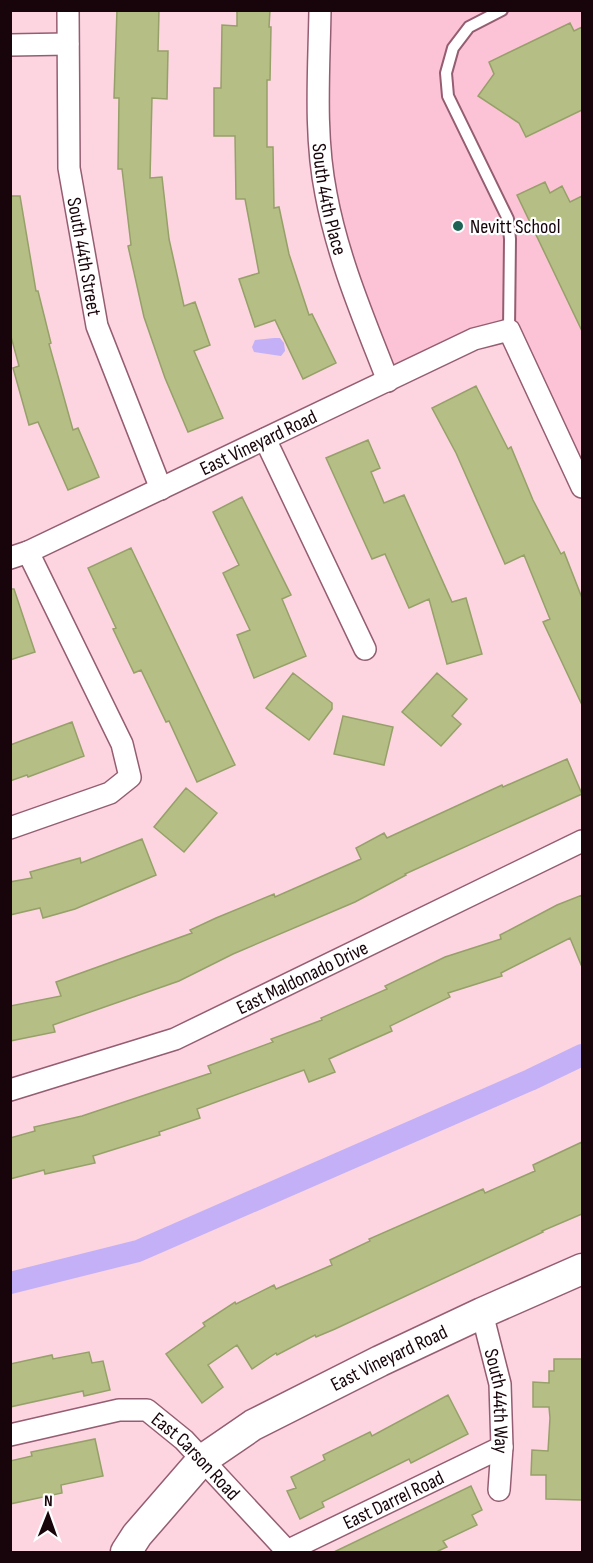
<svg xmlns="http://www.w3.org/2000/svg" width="593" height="1563" viewBox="0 0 593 1563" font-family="'Sofia Sans Condensed',sans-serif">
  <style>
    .built { fill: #fcc3d6 }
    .water { fill: #c3b0f7 }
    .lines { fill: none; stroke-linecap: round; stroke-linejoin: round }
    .canal { stroke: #c3b0f7; stroke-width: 22 }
    .building { fill: #b4be85; stroke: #96a068; stroke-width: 1.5 }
    .lane-casing { stroke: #955d72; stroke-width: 14 }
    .street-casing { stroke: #955d72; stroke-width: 24 }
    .secondary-casing { stroke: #955d72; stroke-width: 33 }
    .lane { stroke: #fff; stroke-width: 10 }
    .street { stroke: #fff; stroke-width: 21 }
    .secondary { stroke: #fff; stroke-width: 30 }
    .poi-dot { fill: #1e6355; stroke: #fff; stroke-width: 2 }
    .labels { text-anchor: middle; stroke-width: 4.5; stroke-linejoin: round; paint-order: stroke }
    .street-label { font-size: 20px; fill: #18050c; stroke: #fff }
    .poi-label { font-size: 20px; fill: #18050c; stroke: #fff; text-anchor: start }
  </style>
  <rect width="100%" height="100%" fill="#fcd5e1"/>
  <path class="built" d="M 319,11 L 582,11 L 582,487 L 509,330 L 388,381 L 325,192 Z"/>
  <path class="water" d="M 274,338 L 280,338 L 284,343 L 285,351 L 281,356 L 254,352 L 252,347 L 255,340 Z"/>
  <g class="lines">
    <path class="canal" d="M 10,1283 L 138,1251 L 530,1080 L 582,1055"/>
  </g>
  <path class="building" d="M 117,10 L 159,10 L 158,51 L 168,51 L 167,99 L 152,98 L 150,178 L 162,177 L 169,239 L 184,306 L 195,302 L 210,345 L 194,351 L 223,418 L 188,432 L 165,378 L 144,317 L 128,246 L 131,245 L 122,169 L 118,169 L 119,98 L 114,98 Z
    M 237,10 L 270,10 L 269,27 L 271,27 L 270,80 L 267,80 L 267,147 L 273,147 L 274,208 L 279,207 L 289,254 L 309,315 L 312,314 L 336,363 L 303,379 L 275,320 L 255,327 L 239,279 L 259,273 L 245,199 L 236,199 L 235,136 L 214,136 L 214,88 L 221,88 L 222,25 L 237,26 Z
    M 570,23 L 574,31 L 582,27 L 582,110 L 526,137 L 519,123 L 478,96 L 494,74 L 489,62 Z
    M 545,182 L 550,193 L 562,186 L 570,202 L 582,196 L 582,331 L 517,195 Z
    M 10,196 L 20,196 L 36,291 L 38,291 L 51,343 L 49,344 L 73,430 L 78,428 L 99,477 L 68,490 L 38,422 L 29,425 L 13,368 L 19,366 L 10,333 Z
    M 476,386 L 508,449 L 511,447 L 533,500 L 561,554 L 564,552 L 582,598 L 582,705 L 543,622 L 550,619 L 524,555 L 505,564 L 456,453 L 432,408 Z
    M 368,440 L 380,468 L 371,472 L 384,503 L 404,495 L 452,602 L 466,598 L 482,654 L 447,664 L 429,599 L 409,608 L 385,554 L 372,559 L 326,458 Z
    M 242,497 L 291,595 L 282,599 L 306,656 L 254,678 L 237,635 L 250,630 L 223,573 L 239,565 L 213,512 Z
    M 131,548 L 235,765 L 197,782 L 169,721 L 166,722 L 141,670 L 134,673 L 113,629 L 116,628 L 88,568 Z
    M 10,589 L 14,589 L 35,652 L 10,660 Z
    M 293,673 L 332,703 L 332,709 L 309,740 L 266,708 Z
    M 437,673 L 467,699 L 452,716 L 461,724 L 441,746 L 402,712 Z
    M 343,716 L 393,727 L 384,765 L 334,754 Z
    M 72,722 L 84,756 L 28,777 L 27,775 L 10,781 L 10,745 Z
    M 567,759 L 582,794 L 405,874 L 406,875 L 355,902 L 233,954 L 179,981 L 53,1025 L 55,1032 L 10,1041 L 10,1006 L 61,996 L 56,982 L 192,933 L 190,930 L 216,918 L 274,894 L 275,897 L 361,859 L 356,848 L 384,833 L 387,838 L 502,785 L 503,787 Z
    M 186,788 L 217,813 L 184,852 L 154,827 Z
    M 142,839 L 156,875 L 75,909 L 43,918 L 40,908 L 10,915 L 10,882 L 32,878 L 30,872 L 80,858 L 81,863 Z
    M 582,895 L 582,967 L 570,938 L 501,973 L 502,976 L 448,993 L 450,997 L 390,1026 L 392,1031 L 329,1059 L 335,1072 L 309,1082 L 304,1070 L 197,1109 L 200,1118 L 159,1132 L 160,1135 L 93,1156 L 95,1163 L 45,1174 L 44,1170 L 10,1179 L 10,1138 L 35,1131 L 34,1127 L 82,1116 L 211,1073 L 208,1066 L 273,1042 L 271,1039 L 322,1020 L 321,1018 L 387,989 L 385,986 L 445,957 L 501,939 L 500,935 L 557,905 Z
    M 582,1142 L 582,1214 L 542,1231 L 543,1232 L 335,1329 L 316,1337 L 315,1335 L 277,1355 L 276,1353 L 252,1369 L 237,1345 L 208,1365 L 223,1387 L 202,1403 L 166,1354 L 205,1326 L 203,1323 L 235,1302 L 236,1304 L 274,1285 L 276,1289 L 332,1265 L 330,1260 L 370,1241 L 369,1239 L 483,1189 L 485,1193 L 535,1171 L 533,1165 Z
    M 89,1352 L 92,1363 L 103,1361 L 110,1390 L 84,1396 L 83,1391 L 10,1407 L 10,1364 L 52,1355 L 53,1359 Z
    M 554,1359 L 582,1359 L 582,1500 L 546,1499 L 546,1475 L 531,1475 L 532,1450 L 548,1451 L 550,1418 L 549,1407 L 533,1407 L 533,1382 L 549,1383 L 549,1371 L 554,1371 Z
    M 448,1395 L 468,1434 L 411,1463 L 409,1459 L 322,1502 L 324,1507 L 300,1519 L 287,1491 L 296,1488 L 291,1477 L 325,1460 L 323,1455 L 370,1432 L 372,1436 Z
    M 95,1439 L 103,1476 L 61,1485 L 62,1493 L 10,1504 L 10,1461 L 32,1456 L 31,1452 Z
    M 471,1486 L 482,1510 L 472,1515 L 477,1525 L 443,1541 L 447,1547 L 436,1552 L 334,1552 Z"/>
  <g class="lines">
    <g class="lane-casing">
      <path id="lane" d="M 502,10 L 469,27 L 453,48 L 446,73 L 448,96 L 508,219 L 510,239 L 509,330"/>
    </g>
    <g class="street-casing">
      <g id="street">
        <path id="s1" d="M 68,10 L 69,168 L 97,326 L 161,489"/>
        <path id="s2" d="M 320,10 C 319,71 314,134 326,194 C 338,259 364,319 388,381"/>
        <path d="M 10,45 L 68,44"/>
        <path d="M 265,439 L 365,649"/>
        <path id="s3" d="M 10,558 L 28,552 L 474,339 L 509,330 L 582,487"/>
        <path d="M 10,828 L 110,793 L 130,777 L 122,744 L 28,552"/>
        <path id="s4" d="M 10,1090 L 175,1039 L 582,841"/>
        <path id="s5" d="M 482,1313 L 500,1384 L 502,1447 L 499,1490"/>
        <path id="s6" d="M 10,1435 L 119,1410 L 147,1410 L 184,1440 L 288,1552"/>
        <path id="s7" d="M 287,1551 L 502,1447"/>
      </g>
    </g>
    <g class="secondary-casing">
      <g id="secondary">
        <path id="s8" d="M 126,1552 L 137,1535 L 202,1460 L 253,1425 L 380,1361 L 482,1313 L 582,1269"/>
      </g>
    </g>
    <use href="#lane" class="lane"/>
    <use href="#street" class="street"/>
    <use href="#secondary" class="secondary"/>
  </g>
  <circle class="poi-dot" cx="458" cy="226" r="6"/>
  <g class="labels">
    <g class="street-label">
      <text dy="7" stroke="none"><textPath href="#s2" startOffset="190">South 44th Place</textPath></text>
      <text dy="7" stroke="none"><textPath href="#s1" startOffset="248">South 44th Street</textPath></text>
      <text dy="7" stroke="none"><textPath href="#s3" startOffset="274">East Vineyard Road</textPath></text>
      <text dy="7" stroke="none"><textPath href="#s4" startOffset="314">East Maldonado Drive</textPath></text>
      <text dy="7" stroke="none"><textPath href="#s8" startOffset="333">East Vineyard Road</textPath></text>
      <text dy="7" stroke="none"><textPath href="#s5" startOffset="90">South 44th Way</textPath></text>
      <text dy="7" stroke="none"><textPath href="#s6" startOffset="207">East Carson Road</textPath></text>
      <text dy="7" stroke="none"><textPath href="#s7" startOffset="118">East Darrel Road</textPath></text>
    </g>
    <g class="poi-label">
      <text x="470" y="233">Nevitt School</text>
    </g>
  </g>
  <rect width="593" height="1563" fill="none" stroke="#18050c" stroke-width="24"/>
  <g transform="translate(48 1515) rotate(1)" stroke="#ffffff" stroke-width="4.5" paint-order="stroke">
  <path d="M0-4.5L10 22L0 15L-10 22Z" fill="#18050c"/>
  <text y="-9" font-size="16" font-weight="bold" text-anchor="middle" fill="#18050c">N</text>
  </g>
</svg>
